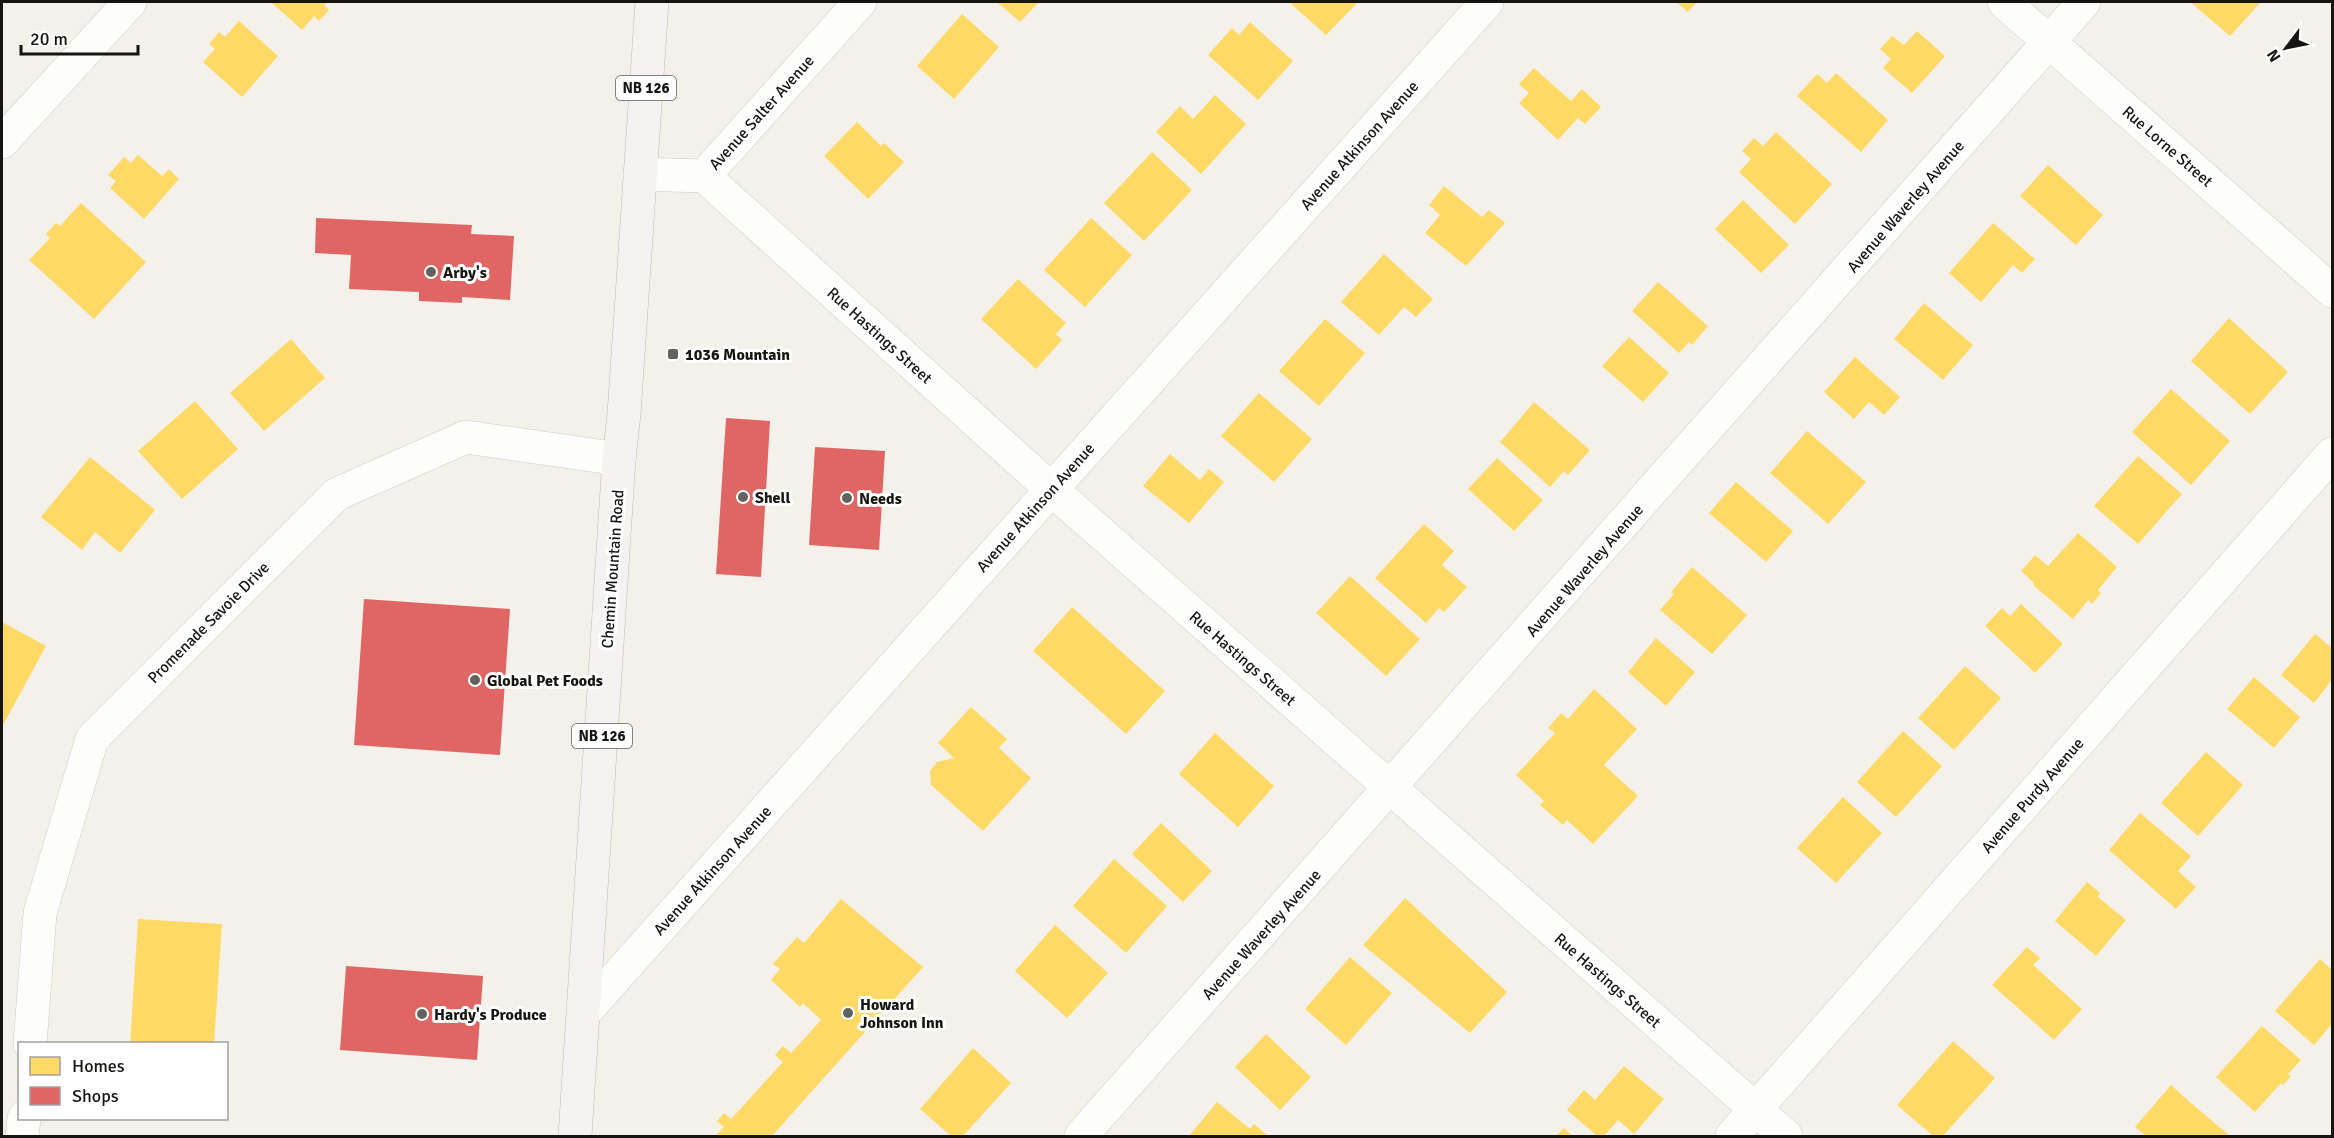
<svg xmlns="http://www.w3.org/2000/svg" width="2334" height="1138" viewBox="0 0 2334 1138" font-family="Signika,sans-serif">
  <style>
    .homes { fill: #ffd966 }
    .shops { fill: #e06666 }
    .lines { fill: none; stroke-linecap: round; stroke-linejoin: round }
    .minor-casing { stroke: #ceccc6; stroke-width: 34 }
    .major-casing { stroke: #c3b8b6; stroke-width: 34 }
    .minor { stroke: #fdfdfc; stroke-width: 33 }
    .major { stroke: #f7f2f2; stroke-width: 33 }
    .poi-dot { fill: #64625d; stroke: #fff; stroke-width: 2 }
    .labels { text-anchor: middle; stroke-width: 6; stroke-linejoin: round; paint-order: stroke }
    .shield { fill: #fff; stroke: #5d5b58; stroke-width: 1.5 }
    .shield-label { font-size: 15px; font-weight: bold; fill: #171511 }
    .street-label { font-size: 16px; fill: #171511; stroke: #fff }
    .poi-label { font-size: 16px; font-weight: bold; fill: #171511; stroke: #fff; text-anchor: start }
  </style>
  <rect width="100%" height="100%" fill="#f4f1ea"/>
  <path class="homes" d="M 271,2 L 328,2 L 324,5 L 329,10 L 319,21 L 314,16 L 302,30 Z
    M 997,2 L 1039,2 L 1020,22 Z
    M 1289,2 L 1358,2 L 1326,35 Z
    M 1676,2 L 1697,2 L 1688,12 Z
    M 2190,2 L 2261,2 L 2230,36 Z
    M 962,14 L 999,47 L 954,99 L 917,66 Z
    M 239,21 L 278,56 L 242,97 L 203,62 L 215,49 L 209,44 L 219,32 L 225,37 Z
    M 1250,22 L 1293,61 L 1258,100 L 1208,55 L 1232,28 L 1239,35 Z
    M 1917,31 L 1945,56 L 1912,93 L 1883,68 L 1891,59 L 1880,49 L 1892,36 L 1904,45 Z
    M 1534,68 L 1571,101 L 1582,89 L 1601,107 L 1585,124 L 1578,118 L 1558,140 L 1519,103 L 1529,93 L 1519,84 Z
    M 1836,73 L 1888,120 L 1861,152 L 1797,96 L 1817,74 L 1827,83 Z
    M 1215,95 L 1246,124 L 1201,174 L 1156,132 L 1180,106 L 1193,119 Z
    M 857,122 L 881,146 L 884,143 L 904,162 L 868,199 L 824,156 Z
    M 1776,132 L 1832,184 L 1795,224 L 1739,172 L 1751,159 L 1742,151 L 1754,138 L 1763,146 Z
    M 1152,152 L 1192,190 L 1144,241 L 1104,203 Z
    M 138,155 L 162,176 L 169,169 L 179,179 L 144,219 L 110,188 L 116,181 L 108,175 L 124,157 L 131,163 Z
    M 2048,165 L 2103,215 L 2076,245 L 2020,196 Z
    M 1444,186 L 1482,217 L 1489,210 L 1505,223 L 1466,266 L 1425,233 L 1440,215 L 1429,205 Z
    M 1743,200 L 1789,245 L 1761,273 L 1715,229 Z
    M 81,203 L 146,262 L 94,319 L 29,260 L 50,238 L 46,234 L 56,223 L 60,226 Z
    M 1091,218 L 1132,255 L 1085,307 L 1044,270 Z
    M 1993,223 L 2035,259 L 2022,273 L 2013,265 L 1981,302 L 1949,273 Z
    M 1384,254 L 1433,299 L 1416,317 L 1404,307 L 1379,335 L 1341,302 Z
    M 1018,279 L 1066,323 L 1056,334 L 1062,340 L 1036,369 L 981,319 Z
    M 1658,282 L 1708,326 L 1692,345 L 1689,342 L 1679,353 L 1632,311 Z
    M 1924,303 L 1973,345 L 1943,380 L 1894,339 Z
    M 2229,318 L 2288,372 L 2250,414 L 2191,361 Z
    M 1325,319 L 1365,353 L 1319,406 L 1279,371 Z
    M 1629,337 L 1669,373 L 1643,402 L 1602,366 Z
    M 291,339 L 325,378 L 264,431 L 230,393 Z
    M 1855,357 L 1900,397 L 1884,415 L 1869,402 L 1854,419 L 1824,392 Z
    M 2171,389 L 2230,441 L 2191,485 L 2132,432 Z
    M 1259,393 L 1312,439 L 1274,482 L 1221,436 Z
    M 195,401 L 238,449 L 182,499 L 138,451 Z
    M 1534,402 L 1590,450 L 1568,475 L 1564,471 L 1550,487 L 1500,442 Z
    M 1807,431 L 1866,482 L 1828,524 L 1770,473 Z
    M 1170,454 L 1200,480 L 1209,469 L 1224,482 L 1189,523 L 1143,486 Z
    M 2138,456 L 2182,494 L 2138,544 L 2094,506 Z
    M 90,457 L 155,510 L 120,553 L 95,532 L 82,550 L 41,517 Z
    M 1497,458 L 1543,500 L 1514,531 L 1468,489 Z
    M 1736,482 L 1793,531 L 1766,562 L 1709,513 Z
    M 1424,524 L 1454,551 L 1442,565 L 1467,587 L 1444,612 L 1439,608 L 1426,623 L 1375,578 Z
    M 2078,533 L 2117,567 L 2098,590 L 2101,593 L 2092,604 L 2088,600 L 2073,619 L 2033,585 L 2034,583 L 2021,571 L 2035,555 L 2048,566 Z
    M 1692,567 L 1747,615 L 1712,654 L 1660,610 L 1674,594 L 1671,592 Z
    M 1350,576 L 1420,639 L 1386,676 L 1316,613 Z
    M 2021,604 L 2063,644 L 2035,673 L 1985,626 L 2002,608 L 2010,616 Z
    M 1072,607 L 1165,691 L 1126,734 L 1033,651 Z
    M 2,622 L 46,646 L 2,727 Z
    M 2315,634 L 2332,648 L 2332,680 L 2314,703 L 2281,675 Z
    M 1656,638 L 1695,672 L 1666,706 L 1628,672 Z
    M 1965,666 L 2001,698 L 1954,750 L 1918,718 Z
    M 2254,677 L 2300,717 L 2274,748 L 2227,709 Z
    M 1594,689 L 1637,729 L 1604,765 L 1638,796 L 1593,844 L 1567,820 L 1563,825 L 1540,805 L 1544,801 L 1516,775 L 1555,733 L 1548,728 L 1561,713 L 1568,719 Z
    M 971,707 L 1007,739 L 999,748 L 1031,778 L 983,831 L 931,785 L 930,771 L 937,762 L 954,758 L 938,743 Z
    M 1903,731 L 1942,766 L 1896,817 L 1857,782 Z
    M 1215,733 L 1274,786 L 1238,827 L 1179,774 Z
    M 2206,752 L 2243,785 L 2198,836 L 2161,803 Z
    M 1843,797 L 1882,833 L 1836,883 L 1797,848 Z
    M 2140,813 L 2191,856 L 2178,871 L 2196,887 L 2176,909 L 2109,850 Z
    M 1161,823 L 1212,871 L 1183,902 L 1132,854 Z
    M 1114,859 L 1167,906 L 1126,953 L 1073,906 Z
    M 2087,882 L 2100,893 L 2098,897 L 2126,920 L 2096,956 L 2055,921 Z
    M 1405,898 L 1507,992 L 1470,1033 L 1363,945 Z
    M 841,899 L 923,967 L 772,1136 L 715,1136 L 724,1127 L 717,1121 L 724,1113 L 731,1119 L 783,1062 L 775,1055 L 783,1046 L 791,1053 L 821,1020 L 803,1003 L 800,1007 L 771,980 L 780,969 L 773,964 L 797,937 L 804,943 Z
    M 138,919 L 222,924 L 214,1044 L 130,1044 Z
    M 1055,925 L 1108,973 L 1067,1018 L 1015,971 Z
    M 2027,947 L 2040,958 L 2033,965 L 2082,1009 L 2054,1040 L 1992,985 Z
    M 1350,957 L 1392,993 L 1346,1045 L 1305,1009 Z
    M 2320,959 L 2332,970 L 2332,1024 L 2314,1045 L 2275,1011 Z
    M 2262,1026 L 2301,1060 L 2288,1074 L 2291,1076 L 2283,1085 L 2281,1083 L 2255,1112 L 2216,1077 Z
    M 1266,1034 L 1311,1077 L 1280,1110 L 1235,1067 Z
    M 1953,1041 L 1995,1078 L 1943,1136 L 1933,1136 L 1897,1105 Z
    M 973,1048 L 1011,1083 L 963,1136 L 951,1136 L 920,1109 Z
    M 1624,1066 L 1664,1099 L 1634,1134 L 1618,1120 L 1604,1136 L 1597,1136 L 1567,1110 L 1584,1090 L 1595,1100 Z
    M 2171,1085 L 2191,1103 L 2230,1136 L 2146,1136 L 2135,1127 Z
    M 1217,1102 L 1250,1129 L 1254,1124 L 1268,1136 L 1189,1136 Z
    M 1564,1128 L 1573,1136 L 1556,1136 Z"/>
  <path class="shops" d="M 316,218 L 472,225 L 471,234 L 514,236 L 510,300 L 462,297 L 462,303 L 419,301 L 419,292 L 349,289 L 351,255 L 315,253 Z
    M 726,418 L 770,421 L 761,577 L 716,574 Z
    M 815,447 L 885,451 L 879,550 L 809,545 Z
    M 364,599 L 510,609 L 500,755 L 354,745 Z
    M 346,966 L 483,976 L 477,1060 L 340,1050 Z"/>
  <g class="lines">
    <g class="minor-casing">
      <path id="minor" d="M 2004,2 L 2332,291
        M 2,142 L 130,2
        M 640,174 L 704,176
        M 704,176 L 1051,489 L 1786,1136
        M 704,176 L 860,2
        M 584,1013 L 1487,2
        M 30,1044 L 40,913 L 92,739 L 337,494 L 466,437 L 619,459
        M 22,1136 L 24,1118
        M 1081,1136 L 2084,2
        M 1732,1136 L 2332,454"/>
    </g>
    <g class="major-casing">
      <path id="major" d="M 575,1136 L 619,459 L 624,414 L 652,2"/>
    </g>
    <use href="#minor" class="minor"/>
    <use href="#major" class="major"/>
  </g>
  <g class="poi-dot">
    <circle cx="431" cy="272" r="6"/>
    <rect x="667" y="348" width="12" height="12" rx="3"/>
    <circle cx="743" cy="497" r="6"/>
    <circle cx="847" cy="498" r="6"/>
    <circle cx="475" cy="680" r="6"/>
    <circle cx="848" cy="1013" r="6"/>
    <circle cx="422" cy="1014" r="6"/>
  </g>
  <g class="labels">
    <g class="shield">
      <rect x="616" y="76" width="60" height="24" rx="4.5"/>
      <rect x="572" y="724" width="60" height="24" rx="4.5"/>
    </g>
    <g class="shield-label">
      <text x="646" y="93">NB 126</text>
      <text x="602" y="741">NB 126</text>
    </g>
    <g class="street-label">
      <text transform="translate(761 112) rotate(-48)" y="6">Avenue Salter Avenue</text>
      <text transform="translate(1359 145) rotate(-48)" y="6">Avenue Atkinson Avenue</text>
      <text transform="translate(2168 146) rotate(41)" y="6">Rue Lorne Street</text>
      <text transform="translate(1905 206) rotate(-49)" y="6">Avenue Waverley Avenue</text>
      <text transform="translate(880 335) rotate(42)" y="6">Rue Hastings Street</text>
      <text transform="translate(1035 507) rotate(-48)" y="6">Avenue Atkinson Avenue</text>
      <text transform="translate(612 569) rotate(-86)" y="6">Chemin Mountain Road</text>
      <text transform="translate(1584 570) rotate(-49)" y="6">Avenue Waverley Avenue</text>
      <text transform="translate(208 622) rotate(-45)" y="6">Promenade Savoie Drive</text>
      <text transform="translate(1243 658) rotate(41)" y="6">Rue Hastings Street</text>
      <text transform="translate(2032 795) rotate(-49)" y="6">Avenue Purdy Avenue</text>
      <text transform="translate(712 870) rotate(-48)" y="6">Avenue Atkinson Avenue</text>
      <text transform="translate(1261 934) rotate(-48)" y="6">Avenue Waverley Avenue</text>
      <text transform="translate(1608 980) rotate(41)" y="6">Rue Hastings Street</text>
    </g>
    <g class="poi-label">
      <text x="443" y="278">Arby's</text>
      <text x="685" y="360">1036 Mountain</text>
      <text x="755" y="503">Shell</text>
      <text x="859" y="504">Needs</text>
      <text x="487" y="686">Global Pet Foods</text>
      <text x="860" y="1010">Howard<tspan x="860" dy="18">Johnson Inn</tspan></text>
      <text x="434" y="1020">Hardy's Produce</text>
    </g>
  </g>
  <rect width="2334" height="1138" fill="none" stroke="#171511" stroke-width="6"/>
  <rect x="18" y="1042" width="210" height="78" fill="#ffffff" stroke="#a2a1a0" stroke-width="1.5"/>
  <rect x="30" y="1057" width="30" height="18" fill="#ffd966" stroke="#a2a1a0" stroke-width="1.5"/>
  <text x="72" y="1072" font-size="18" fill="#171511">Homes</text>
  <rect x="30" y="1087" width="30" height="18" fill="#e06666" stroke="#a2a1a0" stroke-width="1.5"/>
  <text x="72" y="1102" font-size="18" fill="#171511">Shops</text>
  <g transform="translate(2286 48) rotate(238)" stroke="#ffffff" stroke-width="4.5" paint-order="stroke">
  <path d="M0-4.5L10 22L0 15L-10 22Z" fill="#171511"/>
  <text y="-9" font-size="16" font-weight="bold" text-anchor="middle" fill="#171511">N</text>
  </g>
  <path d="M21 45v9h117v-9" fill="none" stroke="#171511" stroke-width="3"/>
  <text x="30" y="45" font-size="18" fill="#171511" stroke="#ffffff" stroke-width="4.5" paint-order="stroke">20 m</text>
</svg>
